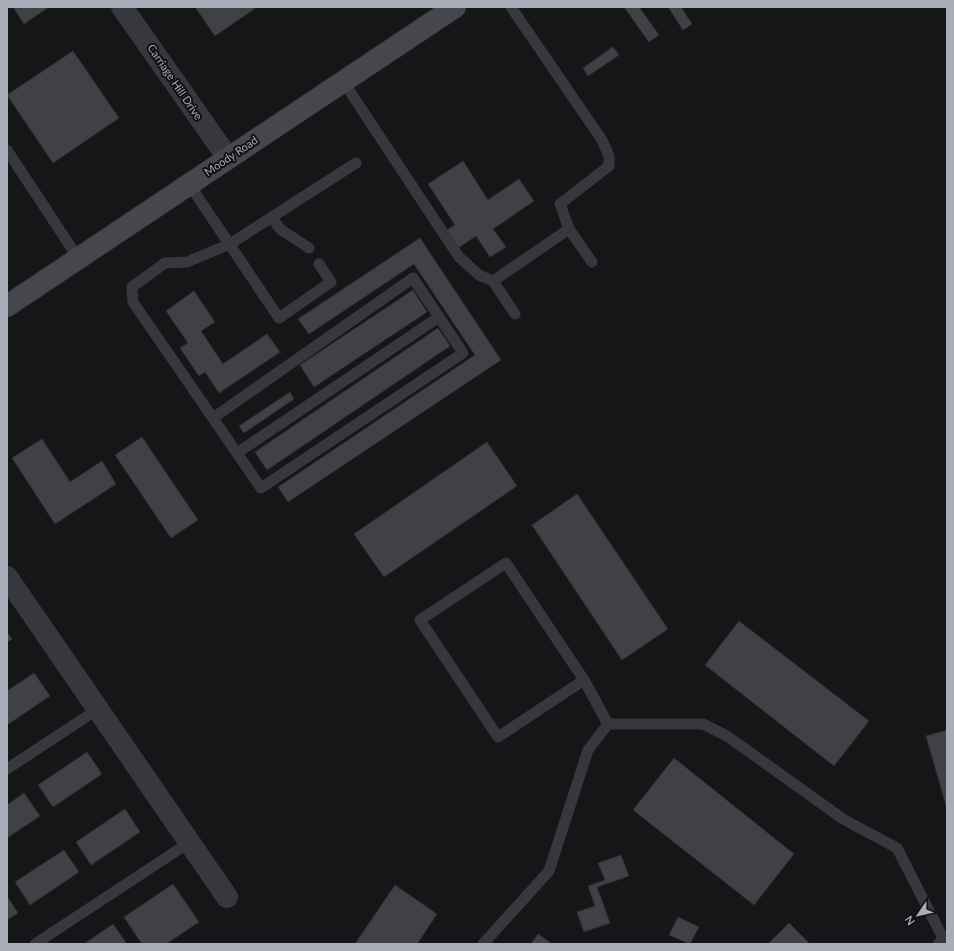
<svg xmlns="http://www.w3.org/2000/svg" width="954" height="951" viewBox="0 0 954 951" font-family="Lato,sans-serif">
  <style>
    .building { fill: #404145; stroke: #303034 }
    .lines { fill: none; stroke-linecap: round; stroke-linejoin: round }
    .lane { stroke: #37383d; stroke-width: 11 }
    .street { stroke: #37383d; stroke-width: 22 }
    .secondary { stroke: #45474d; stroke-width: 22 }
    .labels { text-anchor: middle; stroke-width: 4; stroke-linejoin: round; paint-order: stroke }
    .street-label { font-size: 11px; fill: #a8adb8; stroke: #111113 }
  </style>
  <rect width="100%" height="100%" fill="#161618"/>
  <path class="building" d="M 13,7 L 49,7 L 24,24 Z
    M 195,7 L 257,7 L 215,36 Z
    M 624,7 L 639,7 L 659,35 L 649,42 Z
    M 668,7 L 681,7 L 692,24 L 683,30 Z
    M 613,47 L 619,55 L 588,76 L 583,68 Z
    M 73,51 L 119,118 L 53,163 L 7,95 Z
    M 463,161 L 488,200 L 519,179 L 534,201 L 493,229 L 506,247 L 490,257 L 476,236 L 455,250 L 444,232 L 455,225 L 428,184 Z
    M 420,238 L 501,360 L 288,502 L 278,487 L 475,355 L 414,264 L 309,334 L 298,319 Z
    M 413,290 L 427,312 L 314,387 L 300,365 Z
    M 194,291 L 215,322 L 201,331 L 223,364 L 267,334 L 280,352 L 219,393 L 205,372 L 199,376 L 180,348 L 188,343 L 166,311 Z
    M 438,328 L 450,346 L 267,470 L 255,452 Z
    M 290,392 L 294,399 L 244,433 L 239,426 Z
    M 142,437 L 198,520 L 171,538 L 115,455 Z
    M 42,439 L 70,482 L 102,461 L 116,484 L 55,524 L 12,458 Z
    M 487,442 L 517,486 L 384,577 L 354,534 Z
    M 577,494 L 668,629 L 622,660 L 532,525 Z
    M 739,621 L 869,721 L 834,766 L 705,665 Z
    M 7,632 L 12,639 L 7,642 Z
    M 34,673 L 50,696 L 7,725 L 7,691 Z
    M 947,730 L 947,809 L 926,736 Z
    M 87,752 L 102,774 L 53,807 L 38,785 Z
    M 674,758 L 794,854 L 754,905 L 633,810 Z
    M 24,793 L 40,816 L 7,838 L 7,805 Z
    M 125,809 L 140,832 L 91,865 L 76,842 Z
    M 64,850 L 79,872 L 30,905 L 15,882 Z
    M 621,855 L 629,876 L 597,887 L 610,923 L 584,932 L 577,912 L 595,906 L 588,886 L 605,880 L 598,863 Z
    M 173,884 L 199,922 L 166,944 L 142,944 L 124,917 Z
    M 395,885 L 437,914 L 417,944 L 355,944 Z
    M 7,896 L 18,913 L 7,920 Z
    M 678,917 L 699,927 L 690,944 L 669,935 Z
    M 789,923 L 810,944 L 768,944 Z
    M 113,924 L 127,944 L 84,944 Z
    M 538,934 L 552,944 L 531,944 Z"/>
  <g class="lines">
    <path class="lane" d="M 511,7 L 602,140 L 609,156 L 609,166 L 560,204 L 569,229 L 592,262
      M 343,81 L 459,257 L 479,275 L 493,281 L 515,314
      M 7,150 L 78,258
      M 189,184 L 279,318 L 331,282 L 319,264
      M 272,217 L 280,229 L 309,248
      M 493,281 L 569,229
      M 213,418 L 413,278 L 463,353 L 261,488 L 133,302 L 132,287 L 165,263 L 187,262 L 230,244 L 356,163
      M 237,453 L 439,317
      M 506,563 L 584,680 L 498,737 L 420,620 Z
      M 584,680 L 608,724
      M 7,769 L 98,709
      M 35,944 L 190,842
      M 483,944 L 549,871 L 588,750 L 608,724 L 703,724 L 727,736 L 843,819 L 897,848 L 944,940 L 938,944"/>
    <path class="street" d="M 122,7 L 228,158
      M 7,577 L 227,897"/>
    <path class="secondary" d="M 7,306 L 455,7"/>
  </g>
  <g class="labels">
    <g class="street-label">
      <text transform="translate(175 82) rotate(56)" y="4">Carriage Hill Drive</text>
      <text transform="translate(231 156) rotate(-34)" y="4">Moody Road</text>
    </g>
  </g>
  <rect width="954" height="951" fill="none" stroke="#a8adb8" stroke-width="16"/>
  <g transform="translate(918 915) rotate(236)" stroke="#111113" stroke-width="3" paint-order="stroke">
  <path d="M0-3L7 15L0 10L-7 15Z" fill="#a8adb8"/>
  <text y="-6" font-size="11" font-weight="bold" text-anchor="middle" fill="#a8adb8">N</text>
  </g>
</svg>
